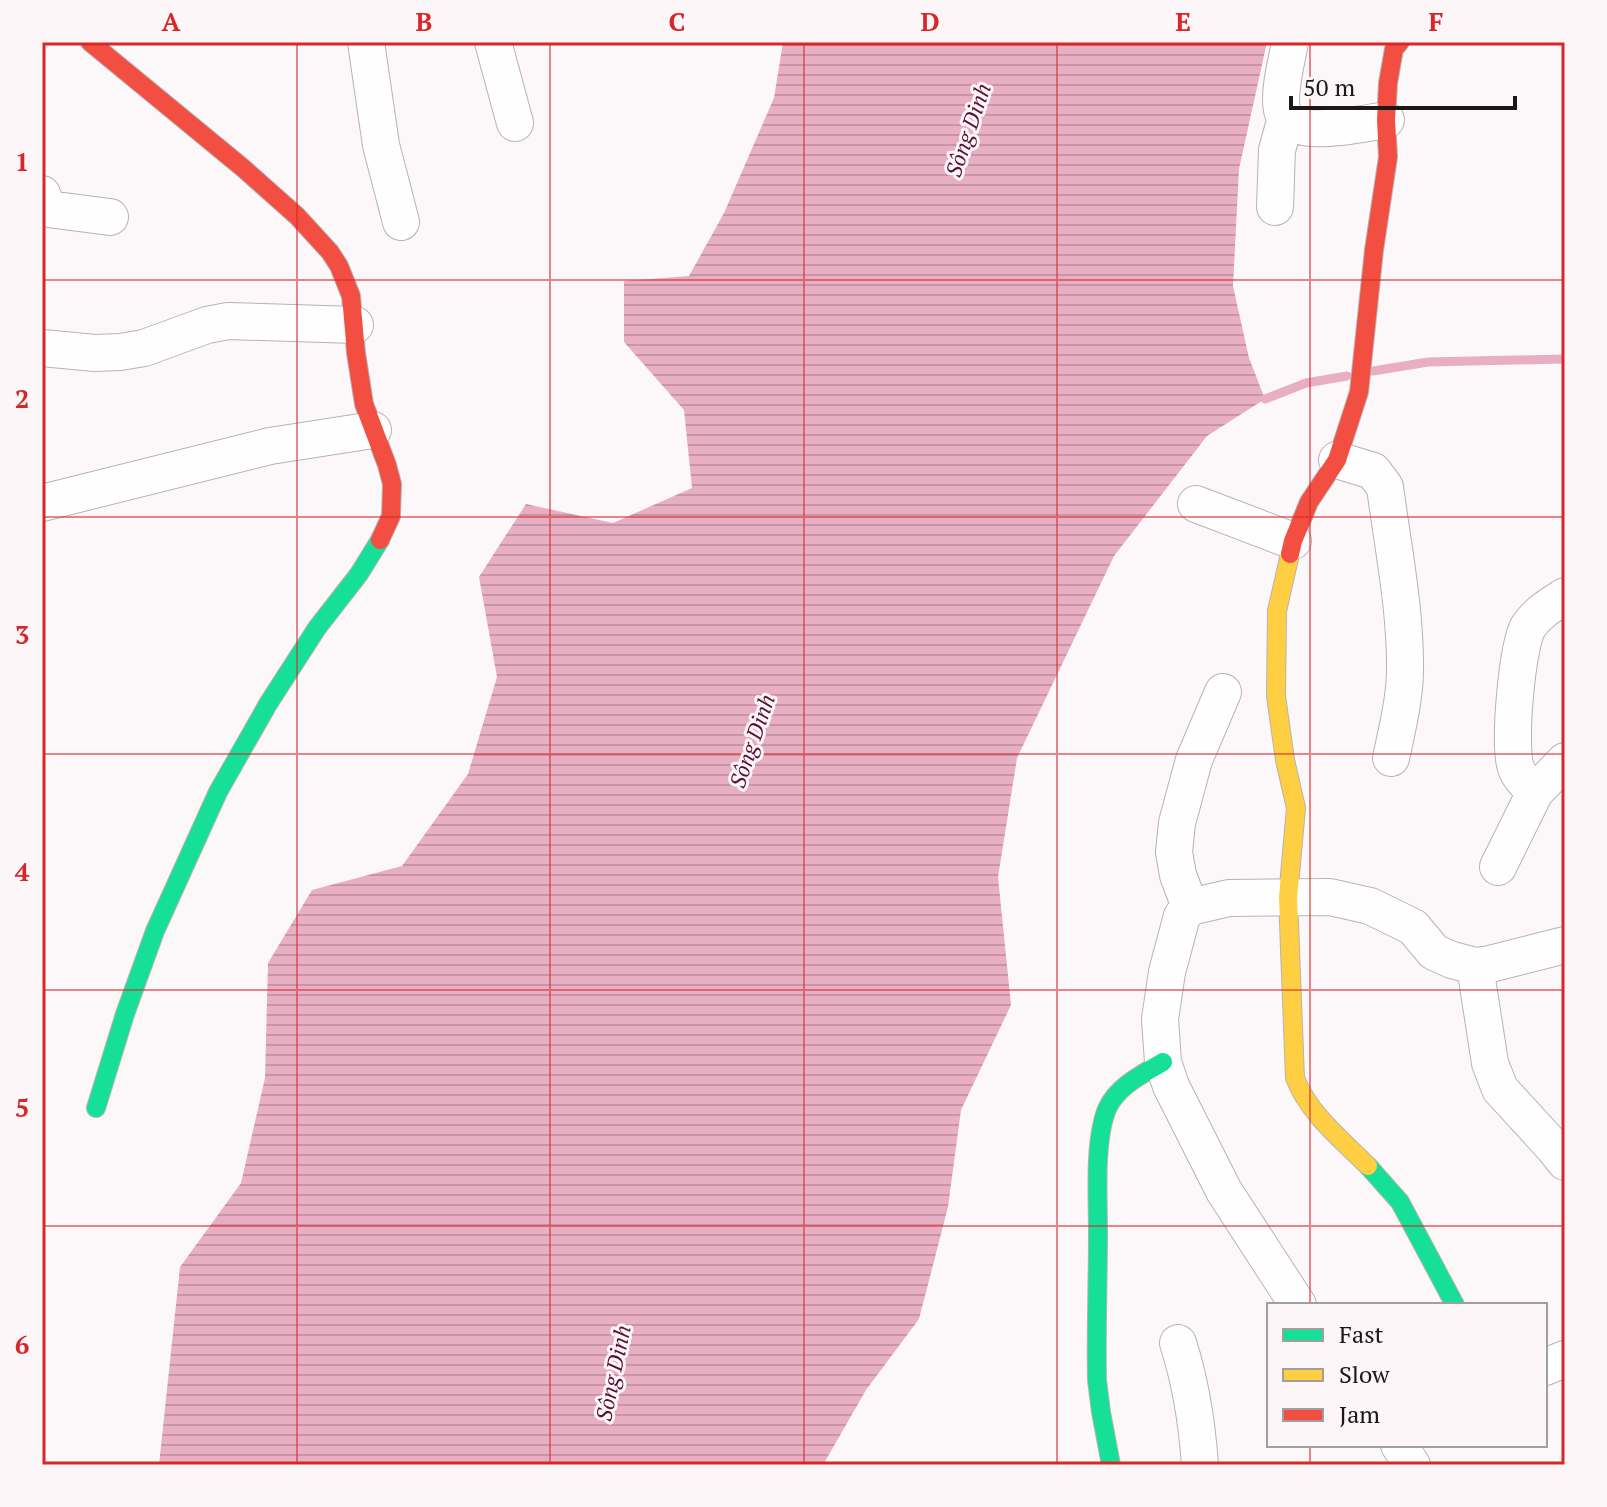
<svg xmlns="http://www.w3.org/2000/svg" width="1607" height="1507" viewBox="0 0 1607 1507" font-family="'PT Serif',serif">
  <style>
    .water { fill: url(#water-rules) }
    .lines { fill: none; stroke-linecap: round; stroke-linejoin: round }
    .stream { stroke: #e8afc3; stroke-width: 9 }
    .street-casing { stroke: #b7b3b5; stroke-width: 38 }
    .fast-casing { stroke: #b7b3b5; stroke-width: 20 }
    .slow-casing { stroke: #b7b3b5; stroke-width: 20 }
    .jam-casing { stroke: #b7b3b5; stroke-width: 20 }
    .street { stroke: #fffefe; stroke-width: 36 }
    .fast { stroke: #16e098; stroke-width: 18 }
    .slow { stroke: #ffcf43; stroke-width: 18 }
    .jam { stroke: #f24e42; stroke-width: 18 }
    .grid { fill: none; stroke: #d62828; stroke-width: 2; stroke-opacity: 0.55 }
    .labels { text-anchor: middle; stroke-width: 6; stroke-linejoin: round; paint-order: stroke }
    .water-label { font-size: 22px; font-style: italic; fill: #571131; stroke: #fdf6f8 }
    .neatline { fill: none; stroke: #d62828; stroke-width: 3 }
    .grid-label { font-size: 26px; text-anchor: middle; font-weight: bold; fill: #d62828 }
  </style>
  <defs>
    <pattern id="water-rules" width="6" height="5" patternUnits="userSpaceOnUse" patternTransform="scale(2)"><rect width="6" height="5" fill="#e8afc3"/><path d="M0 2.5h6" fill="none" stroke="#c696a7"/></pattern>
  </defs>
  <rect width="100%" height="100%" fill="#fcf7f9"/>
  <path class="water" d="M 783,42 L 1267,42 L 1239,169 L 1233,286 L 1249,358 L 1265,399 L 1207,436 L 1114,556 L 1017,758 L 998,877 L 1011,1005 L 961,1110 L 948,1207 L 919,1319 L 866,1390 L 823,1465 L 159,1465 L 180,1267 L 241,1183 L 265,1078 L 268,963 L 312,890 L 402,866 L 468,774 L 497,677 L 479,577 L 526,504 L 613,523 L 692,488 L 684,410 L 624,342 L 624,281 L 689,276 L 724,213 L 774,98 Z"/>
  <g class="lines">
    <path class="stream" d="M 1373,371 L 1428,362 L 1565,359
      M 1265,399 L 1306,383 L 1347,376"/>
    <g class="street-casing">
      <path id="street" d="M 366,42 L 381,145 L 401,222
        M 493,42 L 515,123
        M 1290,42 C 1287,60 1278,92 1282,110 C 1289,142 1364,123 1386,120
        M 42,194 L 48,209 L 110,217
        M 1275,207 L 1277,150 L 1286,118
        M 42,348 L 95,353 L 120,352 L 144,348 L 207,325 L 228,321 L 355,325
        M 1337,460 L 1373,471 L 1385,487 C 1393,548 1406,611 1405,673 C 1404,702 1397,730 1391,758
        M 42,503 L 270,446 L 373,430
        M 1196,504 L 1293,541
        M 1535,792 C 1528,785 1519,777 1516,768 C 1508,746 1517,647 1528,627 C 1537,613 1551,605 1565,596
        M 1498,867 L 1535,792 L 1565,761
        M 1190,907 L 1178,875 L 1174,852 L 1177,823 L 1194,760 L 1223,692
        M 1475,966 L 1490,1063 L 1500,1089 L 1554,1148 L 1565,1162
        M 1298,1305 L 1224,1191 L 1171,1086 L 1163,1062 L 1160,1019 L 1167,972 L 1182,916 L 1190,907 L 1229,898 L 1330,897 L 1370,906 L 1413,927 L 1434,952 L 1452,960 L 1475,966 L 1490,964 L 1565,945
        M 1178,1343 C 1191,1383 1197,1423 1200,1465
        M 1545,1367 L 1565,1359
        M 1399,1445 L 1412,1465"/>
    </g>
    <g class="fast-casing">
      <path id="fast" d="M 96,1108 L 125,1014 L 155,931 L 218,792 L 268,704 L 317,628 L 359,574 L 380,540
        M 1368,1166 L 1400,1202 L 1455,1305
        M 1111,1465 L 1101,1412 L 1097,1380 C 1096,1331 1098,1281 1098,1232 C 1098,1197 1094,1141 1107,1109 C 1117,1086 1143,1074 1163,1062"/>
    </g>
    <g class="slow-casing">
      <path id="slow" d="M 1290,554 L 1277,611 L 1276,696 L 1285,760 L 1296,808 L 1288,897 L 1295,1078 C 1309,1114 1341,1139 1368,1166"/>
    </g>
    <g class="jam-casing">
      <path id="jam" d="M 90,42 L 243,168 L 297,216 L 330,252 L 339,266 L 351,296 L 356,353 L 364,404 L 387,465 L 392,484 L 391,516 L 380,540
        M 1290,554 L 1293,541 L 1309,502 L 1337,460 L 1359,392 L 1374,250 L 1388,157 L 1386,120 L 1388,83 L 1394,49 L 1400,42"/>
    </g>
    <use href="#street" class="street"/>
    <use href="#fast" class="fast"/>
    <use href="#slow" class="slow"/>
    <use href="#jam" class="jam"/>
  </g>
  <path class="grid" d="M 297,42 L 297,1465M 550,42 L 550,1465M 804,42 L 804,1465M 1057,42 L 1057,1465M 1310,42 L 1310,1305M 42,280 L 1565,280M 42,517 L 1565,517M 42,754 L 1565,754M 42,990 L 1565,990M 42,1226 L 1565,1226M 1310,1445 L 1310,1465"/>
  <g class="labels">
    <g class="water-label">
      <text transform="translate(968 130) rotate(-71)" y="8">Sông Dinh</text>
      <text transform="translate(752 741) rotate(-71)" y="8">Sông Dinh</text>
      <text transform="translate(613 1373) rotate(-78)" y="8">Sông Dinh</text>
    </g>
  </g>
  <rect width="1607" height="1507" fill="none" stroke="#fdf6f8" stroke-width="88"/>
  <rect x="1267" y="1303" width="280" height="144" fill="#fdf6f8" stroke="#a29d9e" stroke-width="2"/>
  <rect x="1283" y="1329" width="40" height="12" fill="#16e098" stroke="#a29d9e" stroke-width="2"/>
  <text x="1339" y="1343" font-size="24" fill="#1a1818">Fast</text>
  <rect x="1283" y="1369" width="40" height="12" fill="#ffcf43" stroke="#a29d9e" stroke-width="2"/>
  <text x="1339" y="1383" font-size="24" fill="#1a1818">Slow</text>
  <rect x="1283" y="1409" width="40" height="12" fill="#f24e42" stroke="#a29d9e" stroke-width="2"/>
  <text x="1339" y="1423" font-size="24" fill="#1a1818">Jam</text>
  <path d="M1291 96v12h224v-12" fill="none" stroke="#1a1818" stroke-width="4"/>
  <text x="1303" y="96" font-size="24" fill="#1a1818" stroke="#fdf6f8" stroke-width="6" paint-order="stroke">50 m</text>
  <rect x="44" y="44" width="1519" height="1419" class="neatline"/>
  <g class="grid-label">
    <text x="171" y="31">A</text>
    <text x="424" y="31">B</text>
    <text x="677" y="31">C</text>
    <text x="930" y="31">D</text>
    <text x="1183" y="31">E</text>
    <text x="1436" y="31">F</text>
    <text x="22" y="171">1</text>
    <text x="22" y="408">2</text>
    <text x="22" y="644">3</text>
    <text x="22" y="881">4</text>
    <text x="22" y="1117">5</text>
    <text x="22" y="1354">6</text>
  </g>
</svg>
